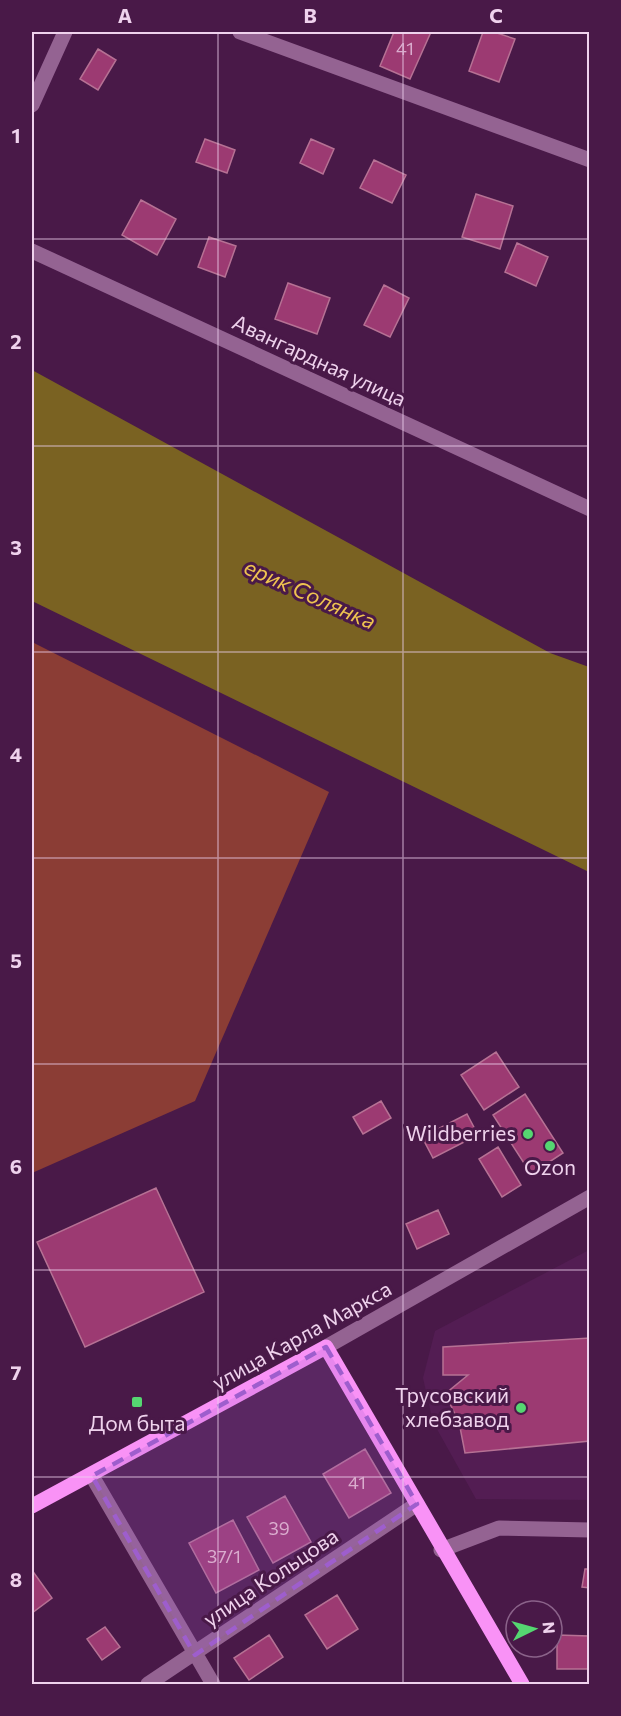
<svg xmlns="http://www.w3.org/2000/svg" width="621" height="1716" viewBox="0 0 621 1716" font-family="Commissioner,sans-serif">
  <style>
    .built { fill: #531d53 }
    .green { fill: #8b3d35 }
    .water { fill: #7a6222 }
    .building { fill: #9c3a72; stroke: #b67194; stroke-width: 1.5 }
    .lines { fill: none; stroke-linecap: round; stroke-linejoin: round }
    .minor { stroke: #946392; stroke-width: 15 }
    .major { stroke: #f992f6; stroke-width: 15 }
    .marked { fill: #9e5ecd; fill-opacity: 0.2; stroke: #9e5ecd; stroke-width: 4.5; stroke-dasharray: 12 8; stroke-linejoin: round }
    .grid { fill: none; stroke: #efd2ed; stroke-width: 1.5; stroke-opacity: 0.55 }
    .poi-dot { fill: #55d671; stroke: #491948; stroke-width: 2 }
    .labels { text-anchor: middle; stroke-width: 6; stroke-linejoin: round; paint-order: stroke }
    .number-label { font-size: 18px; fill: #daacce }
    .street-label { font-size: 21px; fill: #efd2ed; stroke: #491948 }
    .poi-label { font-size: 21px; fill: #efd2ed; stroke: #491948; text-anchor: end }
    .water-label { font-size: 22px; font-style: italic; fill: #eec350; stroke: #491948 }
    .neatline { fill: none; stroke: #efd2ed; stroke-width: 2 }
    .grid-label { font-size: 20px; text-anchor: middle; font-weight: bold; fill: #efd2ed }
  </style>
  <rect width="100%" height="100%" fill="#491948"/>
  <path class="built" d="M 589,1250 L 589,1500 L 476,1499 L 433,1422 L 423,1378 L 435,1331 Z"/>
  <path class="green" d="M 32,642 L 329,792 L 195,1101 L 32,1173 Z"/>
  <path class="water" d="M 32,370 L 550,653 L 589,667 L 589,872 L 32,601 Z"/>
  <path class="building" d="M 394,32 L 431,32 L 410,79 L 380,66 Z
    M 483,32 L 494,32 L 515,39 L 499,82 L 469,71 Z
    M 98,49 L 116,60 L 98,90 L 80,79 Z
    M 205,139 L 235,150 L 227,173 L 196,162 Z
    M 311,139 L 334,149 L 323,174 L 300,163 Z
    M 374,160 L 406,175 L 392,203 L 360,188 Z
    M 476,194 L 513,206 L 500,249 L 462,237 Z
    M 141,200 L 176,219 L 157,255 L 122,235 Z
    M 209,237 L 236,246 L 225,277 L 198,267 Z
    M 517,243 L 548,257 L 536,286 L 505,272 Z
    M 288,283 L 330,298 L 317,334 L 275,319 Z
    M 384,285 L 409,298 L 390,337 L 364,325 Z
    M 496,1052 L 519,1087 L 484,1110 L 461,1075 Z
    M 525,1094 L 563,1153 L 531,1174 L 493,1115 Z
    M 381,1101 L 391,1118 L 363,1134 L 353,1117 Z
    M 467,1114 L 478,1135 L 433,1158 L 422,1137 Z
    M 498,1147 L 521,1185 L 502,1197 L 479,1159 Z
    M 156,1188 L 204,1292 L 85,1347 L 37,1242 Z
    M 438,1210 L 449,1234 L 417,1249 L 406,1224 Z
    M 590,1338 L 590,1441 L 465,1453 L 459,1422 L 445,1394 L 468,1375 L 443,1375 L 443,1347 Z
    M 365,1449 L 391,1493 L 349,1518 L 323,1474 Z
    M 285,1496 L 311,1542 L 273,1563 L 247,1517 Z
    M 233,1520 L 259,1570 L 216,1593 L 189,1543 Z
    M 585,1569 L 590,1569 L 590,1588 L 582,1587 Z
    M 34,1573 L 52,1598 L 32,1613 L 32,1575 Z
    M 337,1595 L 358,1629 L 327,1649 L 305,1615 Z
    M 105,1627 L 120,1647 L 102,1660 L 87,1639 Z
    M 269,1635 L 283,1657 L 249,1680 L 234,1658 Z
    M 557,1635 L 589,1636 L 588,1669 L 557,1669 Z"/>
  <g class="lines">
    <path class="minor" d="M 240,32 L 590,160
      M 32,105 L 65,32
      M 32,251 L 590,509
      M 326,1347 L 590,1197
      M 92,1476 L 213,1684
      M 441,1550 L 499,1528 L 590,1530
      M 148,1684 L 417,1504"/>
    <path class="major" d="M 32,1506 L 326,1347 L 522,1684"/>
  </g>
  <path class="marked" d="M 326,1347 L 417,1504 L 195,1655 L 92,1476 Z"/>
  <path class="grid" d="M 218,32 L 218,1684M 403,32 L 403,1684M 32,239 L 590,239M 32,446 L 590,446M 32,652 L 590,652M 32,858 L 590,858M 32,1064 L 590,1064M 32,1270 L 590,1270M 32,1477 L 590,1477"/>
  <g class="poi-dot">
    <circle cx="528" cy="1134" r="6"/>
    <circle cx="550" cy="1146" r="6"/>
    <rect x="131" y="1396" width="12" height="12" rx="3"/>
    <circle cx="521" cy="1408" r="6"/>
  </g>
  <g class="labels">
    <g class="number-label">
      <text x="405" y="55">41</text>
      <text x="357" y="1489">41</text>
      <text x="279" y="1535">39</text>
      <text x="224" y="1563">37/1</text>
    </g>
    <g class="street-label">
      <text transform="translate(319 361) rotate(25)" y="7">Авангардная улица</text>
      <text transform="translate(302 1336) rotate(-29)" y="7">улица Карла Маркса</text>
      <text transform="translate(271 1578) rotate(-34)" y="7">улица Кольцова</text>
    </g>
    <g class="poi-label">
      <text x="516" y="1141">Wildberries</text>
      <text x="550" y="1175" text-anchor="middle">Ozon</text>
      <text x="509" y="1403">Трусовский<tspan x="509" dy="24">хлебзавод</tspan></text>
      <text x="137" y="1431" text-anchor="middle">Дом быта</text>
    </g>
    <g class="water-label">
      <text transform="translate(310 594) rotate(24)" y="8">ерик Солянка</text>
    </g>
  </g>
  <rect width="621" height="1716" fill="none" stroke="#491948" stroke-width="66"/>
  <g transform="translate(534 1629) rotate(85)"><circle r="28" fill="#491948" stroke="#8b638a" stroke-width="1.5"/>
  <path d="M0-4.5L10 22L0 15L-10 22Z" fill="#55d671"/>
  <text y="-9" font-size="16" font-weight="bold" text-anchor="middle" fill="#efd2ed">N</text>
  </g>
  <rect x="33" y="33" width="555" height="1650" class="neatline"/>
  <g class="grid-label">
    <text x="125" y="23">A</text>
    <text x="310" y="23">B</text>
    <text x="496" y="23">C</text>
    <text x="16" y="143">1</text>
    <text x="16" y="349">2</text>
    <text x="16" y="555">3</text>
    <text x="16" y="762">4</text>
    <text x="16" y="968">5</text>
    <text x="16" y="1174">6</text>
    <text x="16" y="1380">7</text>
    <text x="16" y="1587">8</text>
  </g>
</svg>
